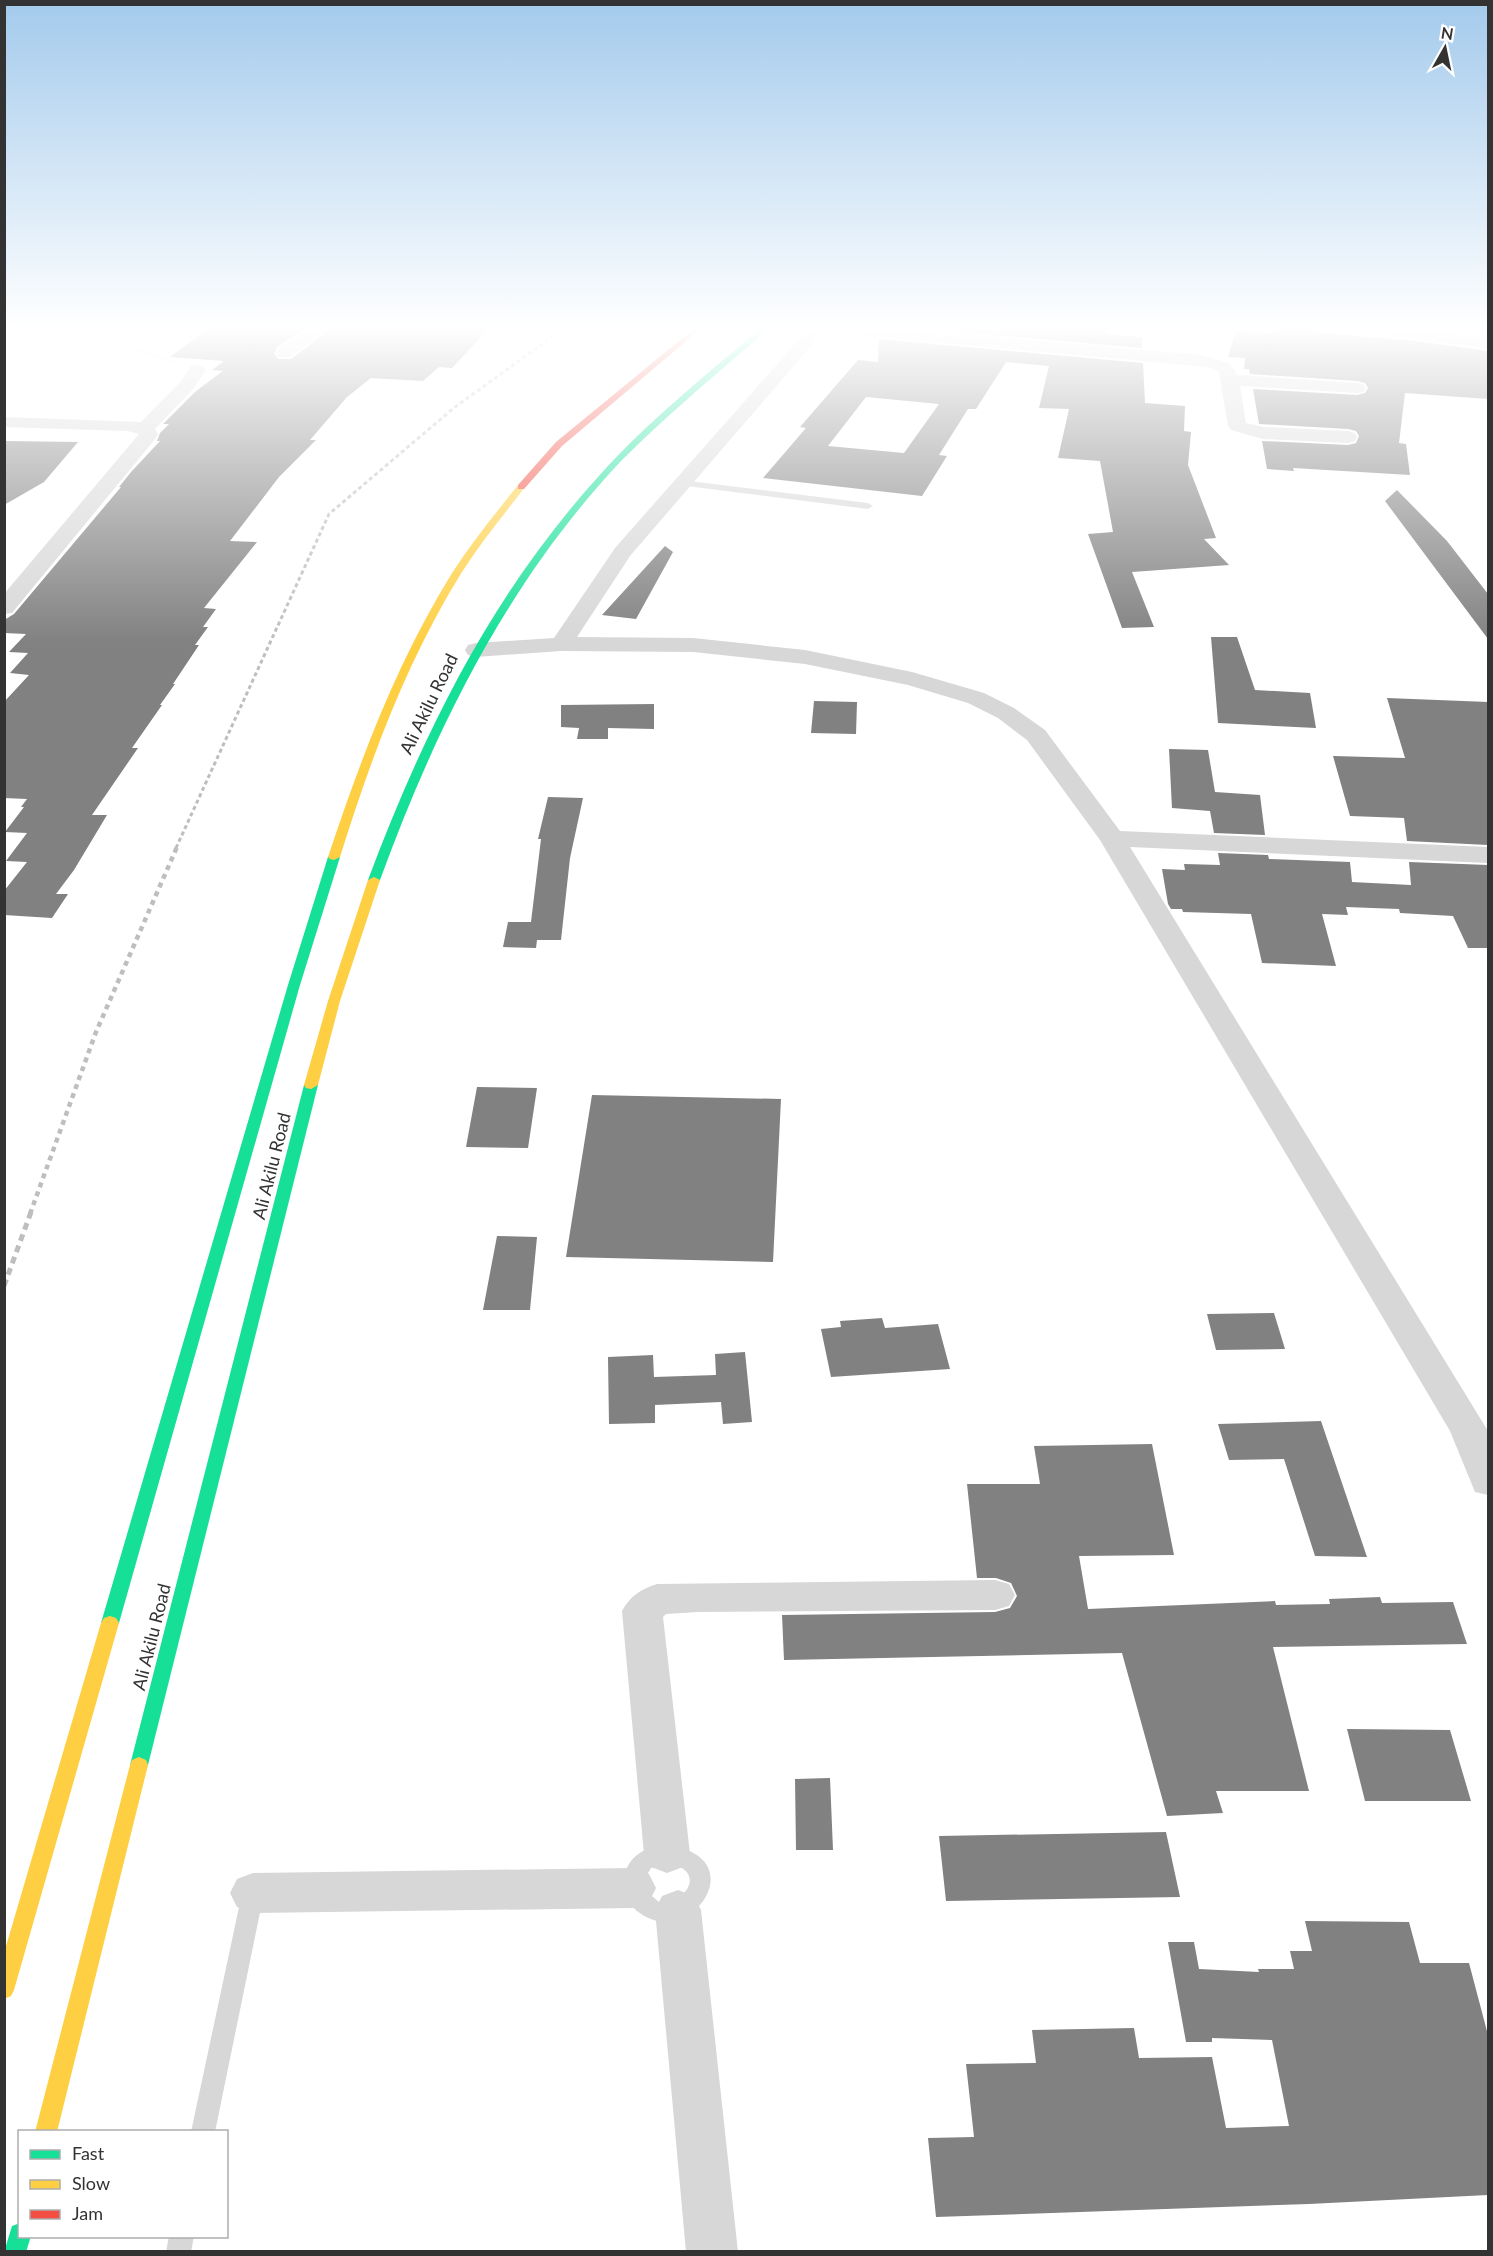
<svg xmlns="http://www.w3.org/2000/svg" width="1493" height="2256" viewBox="0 0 1493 2256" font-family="Lato,sans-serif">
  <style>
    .building { fill: #818181; fill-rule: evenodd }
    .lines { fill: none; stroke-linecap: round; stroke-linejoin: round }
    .path { stroke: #d6d6d6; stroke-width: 2; stroke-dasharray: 1.5 1.5; stroke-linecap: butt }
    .lane { fill: #d7d7d7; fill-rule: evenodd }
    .street { fill: #d7d7d7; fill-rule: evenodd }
    .fast { fill: #16e098; fill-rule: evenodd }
    .slow { fill: #ffcf43; fill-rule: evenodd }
    .jam { fill: #f24e42; fill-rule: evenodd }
    .rail-far2 { stroke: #bebebe; stroke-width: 3; stroke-dasharray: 4 3; stroke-linecap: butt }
    .rail-far1 { stroke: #bebebe; stroke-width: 4.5; stroke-dasharray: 5 4.5; stroke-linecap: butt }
    .rail { stroke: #bebebe; stroke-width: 5; stroke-dasharray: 7 5; stroke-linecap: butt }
    .labels { text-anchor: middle; stroke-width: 6; stroke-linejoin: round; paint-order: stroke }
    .street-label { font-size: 18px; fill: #333; stroke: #fff }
  </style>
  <rect width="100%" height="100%" fill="#fff"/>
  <path class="building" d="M 210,327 L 308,327 L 277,347 L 274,354 L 278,359 L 291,359 L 333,327 L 488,327 L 481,334 L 484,334 L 452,368 L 439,367 L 423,381 L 371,378 L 347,397 L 310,440 L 316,440 L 279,477 L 230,541 L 257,542 L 204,608 L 216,609 L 203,627 L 208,627 L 195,645 L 199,645 L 173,684 L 175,684 L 160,705 L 162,705 L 132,748 L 138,748 L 92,815 L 107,815 L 74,870 L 56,894 L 68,894 L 52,918 L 4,915 L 4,891 L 27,862 L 6,861 L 27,833 L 5,832 L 24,807 L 21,807 L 27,799 L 4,798 L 4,702 L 29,675 L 10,673 L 28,653 L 9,652 L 26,634 L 4,633 L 4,620 L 14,614 L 121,487 L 119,487 L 131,472 L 160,441 L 157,441 L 160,433 L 169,424 L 163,424 L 196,391 L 223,371 L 212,370 L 224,361 L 170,357 Z
    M 905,327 L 1110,327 L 1106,334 L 1142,337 L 1142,348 Z
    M 1277,327 L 1316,327 L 1312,332 L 1416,341 L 1488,351 L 1488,399 L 1405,393 L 1399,443 L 1406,444 L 1410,475 L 1293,468 L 1294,471 L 1267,469 L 1262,441 L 1348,445 L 1356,443 L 1359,436 L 1356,431 L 1348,429 L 1259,424 L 1253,389 L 1357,395 L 1365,393 L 1368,388 L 1365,383 L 1357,381 L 1250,374 L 1249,369 L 1244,369 L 1245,358 L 1228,357 L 1236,330 L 1271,333 Z
    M 879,339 L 1143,363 L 1145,403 L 1185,406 L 1184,431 L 1191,432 L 1188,465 L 1216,538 L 1204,539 L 1229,565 L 1132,572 L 1154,627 L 1122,628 L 1088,534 L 1113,532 L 1100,461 L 1058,458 L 1069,409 L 1039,408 L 1049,366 L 1006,362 L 976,409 L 968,409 L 939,455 L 947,456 L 922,496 L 763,478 L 806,428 L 800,427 L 858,360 L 878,362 ZM 866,397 L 939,404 L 904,453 L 828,446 Z
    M 4,441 L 78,442 L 44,482 L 4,505 Z
    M 1397,490 L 1447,541 L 1488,594 L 1488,639 L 1385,501 Z
    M 665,546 L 673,552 L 636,619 L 602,615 Z
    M 1211,637 L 1237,637 L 1255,690 L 1310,693 L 1316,728 L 1218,723 Z
    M 1387,698 L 1488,702 L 1488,845 L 1407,841 L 1404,818 L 1350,816 L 1333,756 L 1405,758 Z
    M 814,701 L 857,702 L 856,734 L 811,733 Z
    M 654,704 L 654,729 L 608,728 L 608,739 L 577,739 L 579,728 L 561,727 L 561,705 Z
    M 1169,749 L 1208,750 L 1215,792 L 1260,795 L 1265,835 L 1214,833 L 1210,811 L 1172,808 Z
    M 548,797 L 583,798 L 570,858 L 561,940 L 537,940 L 536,948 L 503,947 L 508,922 L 531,922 L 541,839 L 538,839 Z
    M 1218,853 L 1268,855 L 1269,859 L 1350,862 L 1352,882 L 1411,885 L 1409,862 L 1488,865 L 1488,948 L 1468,948 L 1453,916 L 1400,913 L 1399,909 L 1346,907 L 1348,915 L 1322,914 L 1336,966 L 1262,963 L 1251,914 L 1183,912 L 1182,909 L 1171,909 L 1168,904 L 1162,869 L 1185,870 L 1184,864 L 1220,865 Z
    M 477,1087 L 537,1088 L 528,1148 L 466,1147 Z
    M 592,1095 L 781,1099 L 773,1262 L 566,1257 Z
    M 497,1236 L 537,1237 L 530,1310 L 483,1310 Z
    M 1274,1313 L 1285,1349 L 1216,1350 L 1207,1314 Z
    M 882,1318 L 885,1328 L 938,1324 L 950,1369 L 831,1377 L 821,1329 L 841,1327 L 840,1321 Z
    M 745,1352 L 752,1422 L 723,1424 L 721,1402 L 655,1405 L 655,1423 L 609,1424 L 608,1357 L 653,1355 L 654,1377 L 716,1375 L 715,1354 Z
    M 1321,1421 L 1367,1557 L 1315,1556 L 1284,1459 L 1229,1460 L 1218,1424 Z
    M 1152,1444 L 1174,1555 L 1079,1556 L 1088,1609 L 1275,1601 L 1276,1605 L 1330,1604 L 1329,1599 L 1380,1597 L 1382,1603 L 1453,1602 L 1467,1644 L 1273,1647 L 1309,1791 L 1216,1791 L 1223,1813 L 1167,1816 L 1122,1653 L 784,1660 L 782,1615 L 995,1612 L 1010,1608 L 1017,1596 L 1011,1583 L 996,1578 L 977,1578 L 967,1484 L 1040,1484 L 1034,1446 Z
    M 1347,1729 L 1450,1730 L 1471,1801 L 1365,1801 Z
    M 830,1778 L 833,1850 L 796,1850 L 795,1779 Z
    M 1166,1832 L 1180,1897 L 946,1901 L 939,1836 Z
    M 1305,1921 L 1409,1922 L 1420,1963 L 1469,1963 L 1488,2035 L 1488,2195 L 1309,2204 L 936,2217 L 928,2138 L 974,2137 L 966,2064 L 1036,2063 L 1032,2030 L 1134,2028 L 1139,2058 L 1212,2057 L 1226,2128 L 1289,2126 L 1272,2040 L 1212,2038 L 1212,2042 L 1186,2042 L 1168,1942 L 1194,1942 L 1199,1969 L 1259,1972 L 1258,1969 L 1294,1969 L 1290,1951 L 1312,1951 Z"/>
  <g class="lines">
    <path class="path" d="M 96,327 L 126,347 L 173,362"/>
    <path class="lane" d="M 681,480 L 868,503 L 873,506 L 868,509 L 678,485 L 676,483 Z
      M 667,1845 C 757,1857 688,1953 637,1911 C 620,1897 619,1869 637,1855 C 645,1848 657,1847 667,1845 ZM 667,1863 C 704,1868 692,1902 659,1902 L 646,1891 L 645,1878 L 651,1868 Z
      M 253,1884 L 261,1886 L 264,1893 L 215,2132 L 191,2132 L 242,1893 L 245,1886 Z
      M 169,2236 L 194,2236 L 191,2252 L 166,2252 Z"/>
    <path class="street" d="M 312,327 L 331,327 L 290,357 L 278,357 L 276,353 L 278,349 Z
      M 810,327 L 877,327 L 1202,355 L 1229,363 L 1237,375 L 1357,383 L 1363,384 L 1366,388 L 1363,392 L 1357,393 L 1240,386 L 1246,423 L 1264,427 L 1348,431 L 1355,433 L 1357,437 L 1355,441 L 1348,443 L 1263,439 L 1231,430 L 1228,426 L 1219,372 L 1209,367 L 823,332 L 630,556 L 577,637 L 693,638 L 805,650 L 912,672 L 984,693 L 1014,708 L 1045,730 L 1120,831 L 1488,847 L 1488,863 L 1130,847 L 1488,1431 L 1488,1495 L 1475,1492 L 1450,1431 L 1100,840 L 1027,740 L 998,718 L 968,703 L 908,685 L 805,664 L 693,652 L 561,651 L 476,657 L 468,655 L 465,650 L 468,645 L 476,643 L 554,638 L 615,548 Z
      M 1358,327 L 1403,327 L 1488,339 L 1488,349 L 1366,332 Z
      M 197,365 L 203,366 L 206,370 L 193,389 L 155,429 L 158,434 L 156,438 L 12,613 L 4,614 L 4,594 L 139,434 L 128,431 L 4,427 L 4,417 L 141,422 L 181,381 L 191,366 Z
      M 995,1580 L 1009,1584 L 1015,1595 L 1009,1606 L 995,1610 L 698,1612 L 666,1614 L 663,1617 L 690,1854 L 683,1867 L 667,1873 L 651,1867 L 644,1854 L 622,1611 C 630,1596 641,1589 657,1584 Z
      M 633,1868 L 649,1874 L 656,1888 L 649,1902 L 633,1908 L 253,1913 L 237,1907 L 230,1893 L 237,1879 L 253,1873 Z
      M 678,1890 L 694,1896 L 701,1910 L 738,2252 L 686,2252 L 655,1910 L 662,1896 Z"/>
    <path class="fast" d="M 762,327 L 769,327 C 755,342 738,355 722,369 C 687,399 653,429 621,461 C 508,581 436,727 380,880 L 374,883 L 370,882 L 368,880 C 423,733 492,594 598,477 C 647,422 706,375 762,327 Z
      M 334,854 L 340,857 L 300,985 L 119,1623 L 116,1628 L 110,1630 L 104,1628 L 101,1623 L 288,985 L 328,857 Z
      M 311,1081 L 318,1085 L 148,1765 L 146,1770 L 139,1773 L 132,1770 L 130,1765 L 304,1085 Z
      M 20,2223 L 20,2236 L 31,2236 L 26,2252 L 4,2252 L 12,2226 Z"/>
    <path class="slow" d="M 518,485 L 525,487 C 504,515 481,542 462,572 C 407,660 371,758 340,857 L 334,860 L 330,859 L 328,857 C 361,758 397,662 452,573 C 472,542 495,514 518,485 Z
      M 374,877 L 380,880 L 340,1001 L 318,1085 L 311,1089 L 306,1088 L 304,1085 L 328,1001 L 368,880 Z
      M 110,1616 L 116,1618 L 119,1623 L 14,1990 L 11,1996 L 4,1999 L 4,1953 L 101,1623 L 104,1618 Z
      M 139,1757 L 146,1760 L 148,1765 L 57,2132 L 35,2132 L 130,1765 L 132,1760 Z"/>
    <path class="jam" d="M 696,327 L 703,327 L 562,446 L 524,489 L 518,489 L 518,485 L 556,442 Z"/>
    <path class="rail-far2" d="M 176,848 L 329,514 L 455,407 L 566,327"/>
    <path class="rail-far1" d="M 30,1214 L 96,1032 L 177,847"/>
    <path class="rail" d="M 4,1286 L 31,1212"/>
  </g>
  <linearGradient id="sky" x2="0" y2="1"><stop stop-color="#a3caec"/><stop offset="0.51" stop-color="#fff"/><stop offset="1" stop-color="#fff" stop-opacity="0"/></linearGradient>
  <rect width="1493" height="643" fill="url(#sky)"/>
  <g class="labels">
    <g class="street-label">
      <text transform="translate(429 704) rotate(-64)" y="6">Ali Akilu Road</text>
      <text transform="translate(272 1166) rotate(-76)" y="6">Ali Akilu Road</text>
      <text transform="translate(152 1637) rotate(-76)" y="6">Ali Akilu Road</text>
    </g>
  </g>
  <rect width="1493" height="2256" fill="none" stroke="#333333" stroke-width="12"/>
  <rect x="18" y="2130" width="210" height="108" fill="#ffffff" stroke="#adadad" stroke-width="1.5"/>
  <rect x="30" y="2150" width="30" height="9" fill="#16e098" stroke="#adadad" stroke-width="1.5"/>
  <text x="72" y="2160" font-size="18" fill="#333333">Fast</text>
  <rect x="30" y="2180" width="30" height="9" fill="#ffcf43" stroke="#adadad" stroke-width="1.5"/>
  <text x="72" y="2190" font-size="18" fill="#333333">Slow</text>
  <rect x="30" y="2210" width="30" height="9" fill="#f24e42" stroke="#adadad" stroke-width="1.5"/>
  <text x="72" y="2220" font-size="18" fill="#333333">Jam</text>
  <g transform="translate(1445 48) rotate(9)" stroke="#ffffff" stroke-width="4.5" paint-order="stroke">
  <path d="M0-4.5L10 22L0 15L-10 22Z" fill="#333333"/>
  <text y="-9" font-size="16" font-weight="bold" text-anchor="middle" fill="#333333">N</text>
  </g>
</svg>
